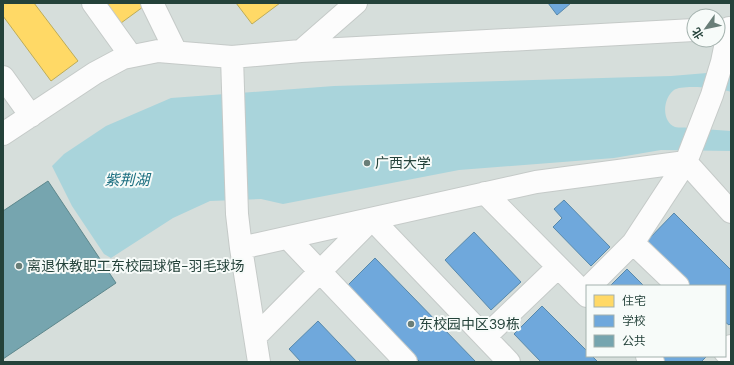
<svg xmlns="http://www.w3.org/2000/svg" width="734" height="365" viewBox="0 0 734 365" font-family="'DM Sans','Noto Sans SC',sans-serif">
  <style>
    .built { fill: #d6dedb; fill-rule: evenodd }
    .water { fill: #a9d4db }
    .homes { fill: #ffd966; stroke: #bdac59 }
    .schools { fill: #6fa8dc; stroke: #5889ab }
    .public { fill: #76a5af; stroke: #5d878c }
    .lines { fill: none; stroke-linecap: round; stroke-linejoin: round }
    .minor-casing { stroke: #c5cac8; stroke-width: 24 }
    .minor { stroke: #fcfcfc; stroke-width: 22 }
    .poi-dot { fill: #697e78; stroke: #f7fbf9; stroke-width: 1.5 }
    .labels { text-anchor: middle; stroke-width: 4; stroke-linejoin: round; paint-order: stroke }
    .poi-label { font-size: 14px; fill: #24423a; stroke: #f7fbf9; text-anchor: start }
    .water-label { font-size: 15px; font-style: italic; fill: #1c6f80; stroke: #f7fbf9 }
  </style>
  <rect width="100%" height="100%" fill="#e8edeb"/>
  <path class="built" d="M 3,3 L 731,3 L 731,362 L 3,362 ZM 694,16 L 718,16 L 718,40 L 694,40 ZM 587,286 L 725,286 L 725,356 L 587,356 Z"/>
  <path class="water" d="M 731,71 L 731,92 C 721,88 682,84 674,90 C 663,98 661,121 675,127 C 679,128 684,127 688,128 C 702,129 717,130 731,131 L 731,151 L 661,150 L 614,158 L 459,170 L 283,204 L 261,199 L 210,201 L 173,218 L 111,258 L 104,254 L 72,206 L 52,166 L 64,154 L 106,126 L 171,98 L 334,86 L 671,76 Z"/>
  <path class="homes" d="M 3,3 L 34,3 L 78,61 L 51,81 L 3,16 Z
    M 106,3 L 147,3 L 147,4 L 121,23 Z
    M 236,3 L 280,3 L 252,24 Z"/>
  <path class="schools" d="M 548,3 L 571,3 L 557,15 Z
    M 564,200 L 610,247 L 591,266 L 553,227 L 562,218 L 554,209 Z
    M 674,213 L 731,270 L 731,323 L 729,325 L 725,322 L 725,286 L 689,286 L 645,243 Z
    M 474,232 L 521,282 L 491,310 L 445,260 Z
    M 375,258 L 476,362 L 420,362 L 346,287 Z
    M 627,269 L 644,286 L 610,286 Z
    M 542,306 L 587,351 L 587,356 L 592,356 L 598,362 L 541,362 L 514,334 Z
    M 318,321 L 357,362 L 301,362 L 289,349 Z
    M 656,356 L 707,356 L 701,362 L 662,362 Z"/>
  <path class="public" d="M 48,181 L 116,283 L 3,359 L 3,211 Z"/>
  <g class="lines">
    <g class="minor-casing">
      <path id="minor" d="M 93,3 L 131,56
        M 152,3 L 176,52
        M 301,51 L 356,3
        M 232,57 L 237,214 L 241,248 L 259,362
        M 3,77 L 31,116
        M 3,134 L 95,73 L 123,58 L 158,51 L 232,57 L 301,51 L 694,30
        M 485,193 L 587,296
        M 288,238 L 406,362
        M 633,243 L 678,286
        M 241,248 L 536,182 L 686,162 L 712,95 L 722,62 L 729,28
        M 590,286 L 633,243 L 686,162 L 731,212
        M 255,337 L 372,219 L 509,362
        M 485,337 L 558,267
        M 725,352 L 731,346
        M 647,356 L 653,362"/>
    </g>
    <use href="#minor" class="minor"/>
  </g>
  <g class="poi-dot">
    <circle cx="367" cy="163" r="4"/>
    <circle cx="19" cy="266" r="4"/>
    <circle cx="411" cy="324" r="4"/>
  </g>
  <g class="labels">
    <g class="poi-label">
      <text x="375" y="168">广西大学</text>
      <text x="27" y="271">离退休教职工东校园球馆-羽毛球场</text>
      <text x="419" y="329">东校园中区39栋</text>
    </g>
    <g class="water-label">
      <text x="127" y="185">紫荆湖</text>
    </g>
  </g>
  <rect width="734" height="365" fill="none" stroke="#24423a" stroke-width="8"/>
  <rect x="586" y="285" width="140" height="72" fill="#f7fbf9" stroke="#a3b1ad"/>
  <rect x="594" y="295" width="20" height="12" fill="#ffd966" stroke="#a3b1ad"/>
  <text x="622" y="305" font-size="12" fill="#24423a">住宅</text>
  <rect x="594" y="315" width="20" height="12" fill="#6fa8dc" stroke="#a3b1ad"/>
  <text x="622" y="325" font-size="12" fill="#24423a">学校</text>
  <rect x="594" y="335" width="20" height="12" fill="#76a5af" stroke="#a3b1ad"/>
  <text x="622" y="345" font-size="12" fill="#24423a">公共</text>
  <g transform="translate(706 28) rotate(237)"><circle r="19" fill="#f7fbf9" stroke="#a3b1ad"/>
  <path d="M0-3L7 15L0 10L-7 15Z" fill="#697e78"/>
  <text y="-6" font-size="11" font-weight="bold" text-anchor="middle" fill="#24423a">北</text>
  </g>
</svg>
